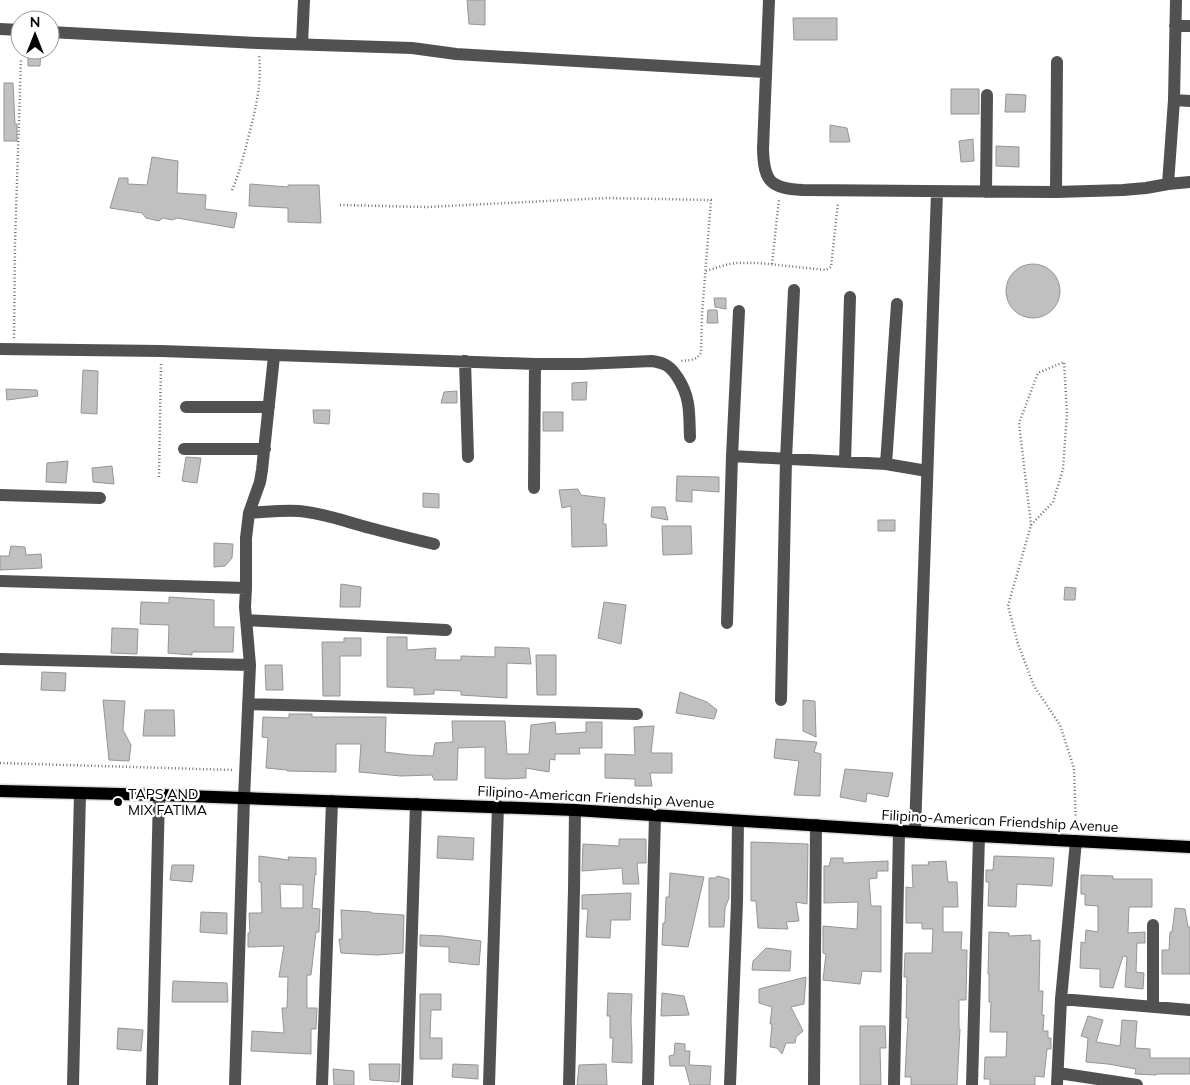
<svg xmlns="http://www.w3.org/2000/svg" width="1190" height="1085" viewBox="0 0 1190 1085" font-family="Mulish,sans-serif">
  <style>
    .building { fill: #c0c0c0; stroke: #959595; fill-rule: evenodd }
    .lines { fill: none; stroke-linecap: round; stroke-linejoin: round }
    .major-casing { stroke: #dbdbdb; stroke-width: 15 }
    .path { stroke: #737373; stroke-width: 2.5; stroke-dasharray: 1 2.5; stroke-linecap: butt }
    .minor { stroke: #515151; stroke-width: 12 }
    .major { stroke: #000; stroke-width: 12 }
    .poi-dot { fill: #000; stroke: #fff; stroke-width: 2 }
    .labels { text-anchor: middle; stroke-width: 4.5; stroke-linejoin: round; paint-order: stroke }
    .poi-label { font-size: 14px; fill: #000; stroke: #fff; text-anchor: start }
    .street-label { font-size: 14px; fill: #000; stroke: #fff }
  </style>
  <rect width="100%" height="100%" fill="#fff"/>
  <path class="building" d="M 467,0 L 485,0 L 485,25 L 469,24 Z
    M 793,18 L 837,18 L 837,40 L 794,40 Z
    M 28,50 L 41,50 L 40,66 L 28,66 Z
    M 4,83 L 13,83 L 15,124 L 17,124 L 17,141 L 4,141 Z
    M 951,89 L 979,89 L 979,114 L 951,114 Z
    M 1006,94 L 1026,95 L 1025,112 L 1005,112 Z
    M 830,125 L 847,128 L 850,142 L 830,142 Z
    M 973,139 L 974,161 L 961,162 L 959,141 Z
    M 996,146 L 1019,147 L 1019,167 L 996,166 Z
    M 152,157 L 178,161 L 177,193 L 206,195 L 205,209 L 237,213 L 234,228 L 177,218 L 172,220 L 163,218 L 159,221 L 146,218 L 142,213 L 110,208 L 119,178 L 128,178 L 128,184 L 147,185 Z
    M 250,184 L 288,187 L 288,185 L 319,185 L 321,223 L 288,222 L 288,208 L 249,206 Z
    M1006 291a27 27 0 1 1 54 0a27 27 0 1 1-54 0Z
    M 714,298 L 726,298 L 726,309 L 715,307 Z
    M 708,310 L 717,310 L 718,323 L 707,323 Z
    M 83,370 L 98,371 L 97,414 L 81,413 Z
    M 587,382 L 586,400 L 572,400 L 572,383 Z
    M 6,389 L 37,390 L 38,396 L 7,400 Z
    M 457,391 L 457,403 L 441,403 L 444,392 Z
    M 313,410 L 330,410 L 329,424 L 314,423 Z
    M 543,412 L 563,412 L 563,431 L 543,431 Z
    M 186,457 L 201,458 L 197,483 L 182,481 Z
    M 68,461 L 66,483 L 46,482 L 47,463 Z
    M 112,466 L 114,484 L 93,482 L 92,468 Z
    M 677,476 L 719,477 L 719,492 L 692,490 L 692,502 L 676,501 Z
    M 578,489 L 581,495 L 605,498 L 603,524 L 606,524 L 607,546 L 572,547 L 571,506 L 562,508 L 559,490 Z
    M 423,493 L 439,494 L 439,508 L 423,507 Z
    M 652,507 L 665,507 L 668,520 L 651,517 Z
    M 878,520 L 895,520 L 895,531 L 878,531 Z
    M 662,526 L 691,526 L 692,554 L 663,555 Z
    M 214,543 L 233,544 L 232,558 L 225,566 L 214,567 Z
    M 11,546 L 25,547 L 26,555 L 41,554 L 42,568 L 0,570 L 0,556 L 9,556 Z
    M 341,584 L 361,587 L 360,607 L 340,607 Z
    M 1065,587 L 1076,588 L 1075,600 L 1064,600 Z
    M 169,597 L 214,600 L 214,627 L 234,627 L 233,652 L 192,652 L 192,655 L 168,653 L 169,625 L 140,624 L 141,602 L 169,603 Z
    M 604,602 L 626,605 L 621,644 L 598,638 Z
    M 112,628 L 138,629 L 137,654 L 111,653 Z
    M 387,637 L 407,637 L 407,650 L 436,648 L 435,660 L 461,660 L 461,656 L 495,657 L 495,647 L 529,648 L 531,664 L 507,663 L 507,698 L 461,695 L 461,691 L 434,690 L 434,694 L 414,695 L 414,688 L 387,687 Z
    M 344,638 L 361,638 L 361,656 L 340,656 L 340,696 L 323,696 L 322,642 L 344,642 Z
    M 536,655 L 556,655 L 556,695 L 537,695 Z
    M 265,665 L 282,665 L 283,690 L 266,690 Z
    M 42,672 L 66,673 L 65,691 L 41,690 Z
    M 680,692 L 707,702 L 717,710 L 714,719 L 676,713 Z
    M 103,700 L 125,701 L 123,730 L 131,745 L 129,761 L 109,760 Z
    M 803,700 L 815,701 L 816,737 L 803,731 Z
    M 145,710 L 174,710 L 175,736 L 143,736 Z
    M 289,714 L 312,714 L 312,717 L 386,717 L 385,752 L 410,755 L 433,756 L 435,743 L 453,742 L 452,721 L 505,721 L 507,754 L 529,754 L 531,725 L 555,722 L 556,734 L 586,732 L 586,722 L 602,722 L 602,748 L 579,748 L 580,754 L 555,754 L 555,760 L 550,759 L 549,772 L 526,768 L 526,778 L 505,779 L 485,778 L 485,747 L 458,748 L 457,780 L 434,780 L 432,775 L 401,776 L 359,772 L 361,744 L 336,744 L 336,772 L 287,771 L 287,770 L 266,768 L 268,738 L 262,737 L 263,717 L 289,718 Z
    M 654,726 L 651,753 L 672,753 L 672,773 L 650,773 L 652,786 L 635,786 L 635,779 L 605,778 L 605,754 L 635,755 L 634,727 Z
    M 776,739 L 817,742 L 814,752 L 821,754 L 820,796 L 794,795 L 799,761 L 774,758 Z
    M 845,769 L 893,773 L 888,797 L 867,793 L 866,802 L 840,797 Z
    M 438,836 L 474,838 L 473,860 L 437,858 Z
    M 619,839 L 646,839 L 646,863 L 637,863 L 639,884 L 623,884 L 622,868 L 582,871 L 583,844 L 619,846 Z
    M 751,842 L 808,844 L 807,904 L 796,902 L 799,921 L 786,922 L 788,929 L 758,928 L 756,901 L 751,901 Z
    M 259,856 L 289,860 L 288,857 L 316,858 L 316,875 L 315,874 L 312,908 L 320,909 L 319,932 L 316,932 L 311,975 L 307,975 L 307,1008 L 317,1008 L 316,1029 L 311,1029 L 311,1054 L 251,1051 L 252,1031 L 284,1033 L 282,1008 L 287,1008 L 288,977 L 279,977 L 284,946 L 248,947 L 248,933 L 250,933 L 249,913 L 262,913 L 261,882 L 259,882 ZM 280,884 L 303,885 L 303,908 L 281,908 Z
    M 994,856 L 1054,858 L 1052,886 L 1017,884 L 1016,907 L 988,906 L 989,882 L 986,882 L 986,870 L 993,870 Z
    M 831,858 L 843,858 L 843,863 L 888,861 L 888,871 L 877,871 L 877,878 L 869,879 L 871,906 L 881,906 L 881,972 L 862,971 L 860,984 L 823,980 L 826,954 L 823,953 L 823,926 L 857,929 L 858,902 L 824,903 L 824,866 L 829,866 Z
    M 946,861 L 948,882 L 957,882 L 958,907 L 943,907 L 943,932 L 962,932 L 961,950 L 967,950 L 966,1000 L 959,1000 L 959,1029 L 960,1029 L 957,1085 L 911,1085 L 911,1077 L 905,1077 L 908,1018 L 906,1018 L 907,977 L 904,977 L 905,953 L 932,953 L 933,929 L 922,929 L 922,923 L 906,923 L 906,887 L 913,888 L 912,865 L 929,865 L 928,862 Z
    M 172,865 L 194,865 L 192,882 L 170,880 Z
    M 670,873 L 704,877 L 688,947 L 662,945 L 663,923 L 665,923 L 666,897 L 669,897 Z
    M 1081,875 L 1113,876 L 1113,879 L 1152,879 L 1152,907 L 1129,907 L 1128,933 L 1145,932 L 1145,943 L 1137,943 L 1136,972 L 1144,973 L 1143,989 L 1125,987 L 1127,957 L 1123,956 L 1113,988 L 1100,987 L 1100,969 L 1080,968 L 1081,942 L 1085,943 L 1086,930 L 1098,932 L 1098,906 L 1085,905 L 1085,894 L 1081,894 Z
    M 717,876 L 729,879 L 729,898 L 725,908 L 724,927 L 709,927 L 709,878 L 716,878 Z
    M 631,893 L 630,920 L 611,920 L 610,938 L 586,937 L 588,909 L 582,909 L 582,895 Z
    M 1175,908 L 1185,909 L 1188,927 L 1190,927 L 1190,974 L 1162,974 L 1162,950 L 1169,950 L 1170,932 L 1172,932 Z
    M 341,910 L 371,912 L 371,913 L 404,915 L 403,953 L 377,955 L 341,953 L 339,939 L 342,939 Z
    M 201,912 L 227,913 L 227,934 L 200,932 Z
    M 989,932 L 1009,933 L 1009,936 L 1031,935 L 1031,941 L 1040,940 L 1039,991 L 1043,991 L 1042,1015 L 1044,1015 L 1043,1031 L 1048,1031 L 1048,1038 L 1051,1038 L 1051,1049 L 1047,1049 L 1044,1077 L 1035,1076 L 1035,1085 L 990,1085 L 990,1079 L 984,1079 L 985,1057 L 1006,1057 L 1007,1032 L 990,1032 L 991,1002 L 989,1002 L 989,974 L 988,974 Z
    M 420,935 L 443,936 L 481,941 L 479,965 L 449,962 L 449,947 L 420,946 Z
    M 766,948 L 791,951 L 790,971 L 752,970 L 753,961 Z
    M 806,977 L 804,1004 L 791,1007 L 803,1031 L 796,1037 L 795,1043 L 786,1043 L 782,1054 L 777,1048 L 770,1047 L 772,1024 L 770,1024 L 772,1007 L 759,1003 L 759,989 Z
    M 173,981 L 227,983 L 228,1002 L 172,1002 Z
    M 608,993 L 632,994 L 631,1021 L 632,1047 L 632,1063 L 612,1062 L 613,1038 L 610,1038 L 610,1016 L 607,1016 Z
    M 662,993 L 684,996 L 689,1015 L 661,1016 Z
    M 420,994 L 441,994 L 441,1010 L 431,1010 L 430,1038 L 442,1038 L 442,1059 L 420,1059 Z
    M 1088,1016 L 1103,1020 L 1096,1042 L 1120,1046 L 1122,1020 L 1137,1021 L 1135,1048 L 1150,1049 L 1150,1058 L 1190,1058 L 1190,1074 L 1156,1074 L 1156,1075 L 1135,1074 L 1136,1069 L 1108,1064 L 1086,1062 L 1088,1038 L 1081,1036 Z
    M 860,1026 L 885,1026 L 886,1048 L 880,1048 L 881,1085 L 860,1085 Z
    M 118,1028 L 143,1030 L 141,1051 L 117,1049 Z
    M 675,1043 L 685,1044 L 685,1051 L 690,1051 L 689,1065 L 711,1066 L 710,1085 L 690,1085 L 685,1066 L 670,1066 L 669,1056 L 674,1055 Z
    M 369,1064 L 400,1064 L 399,1082 L 370,1080 Z
    M 453,1064 L 478,1065 L 478,1079 L 452,1077 Z
    M 606,1064 L 607,1085 L 577,1085 L 579,1065 Z
    M 333,1069 L 354,1071 L 354,1085 L 334,1085 Z"/>
  <g class="lines">
    <g class="major-casing">
      <path id="major" d="M 0,791 L 159,795 L 575,810 L 979,836 L 1190,847"/>
    </g>
    <path class="path" d="M 232,190 C 240,172 244,154 249,135 C 256,107 262,84 259,54
      M 340,205 L 426,207 L 607,198 L 711,200 L 702,314 L 701,353 L 697,358 L 691,360 L 680,361
      M 772,264 L 779,199
      M 706,271 L 725,265 L 735,263 L 759,263 L 826,270 L 831,267 L 838,202
      M 14,338 L 15,243 L 21,59
      M 159,477 L 161,364
      M 1031,525 L 1053,502 L 1063,469 L 1067,413 L 1064,362 L 1038,373 L 1019,423 L 1031,525 L 1008,606 L 1018,644 L 1034,686 L 1060,725 L 1074,768 L 1076,830
      M 0,763 L 233,770"/>
    <path class="minor" d="M 769,0 L 763,149 C 764,182 770,188 803,190 L 1056,192 L 1123,190 L 1146,188 L 1168,184 L 1190,182
      M 1175,26 L 1190,26
      M 0,29 L 20,30
      M 50,32 L 257,43 L 412,48 L 456,54 L 766,72
      M 302,44 L 304,0
      M 1174,100 L 1190,101
      M 1168,184 L 1174,100 L 1176,0
      M 986,192 L 987,95
      M 1056,192 L 1057,62
      M 0,349 L 161,351 L 535,364 L 582,364 L 652,361 C 666,363 671,367 678,378 C 691,398 689,415 690,437
      M 465,361 L 468,457
      M 186,407 L 269,407
      M 184,449 L 265,449
      M 732,456 L 886,464 L 927,471
      M 845,462 L 850,297
      M 886,464 L 897,304
      M 534,488 L 535,364
      M 0,495 L 100,498
      M 249,513 C 266,512 282,510 299,511 C 324,513 347,522 370,528 C 392,534 413,539 434,544
      M 0,581 L 246,588
      M 246,620 L 446,630
      M 727,623 L 732,456 L 739,311
      M 0,659 L 250,665
      M 781,700 L 786,459 L 794,290
      M 248,704 L 637,714
      M 915,831 L 937,192
      M 1153,925 L 1153,1006
      M 1061,999 L 1190,1010
      M 1058,1073 L 1137,1085
      M 73,1085 L 80,793
      M 152,1085 L 159,795
      M 235,1085 L 244,798 L 250,665 L 245,607 L 246,588 L 246,538 L 249,513 L 260,482 L 262,470 L 274,356
      M 322,1085 L 332,801
      M 407,1085 L 416,804
      M 489,1085 L 498,806
      M 569,1085 L 574,890 L 575,810
      M 648,1085 L 655,815
      M 730,1085 L 737,902 L 738,821
      M 814,1085 L 816,825
      M 894,1085 L 899,831
      M 972,1085 L 979,836
      M 1057,1085 L 1061,999 L 1076,841"/>
    <use href="#major" class="major"/>
  </g>
  <circle class="poi-dot" cx="118" cy="802" r="5"/>
  <g class="labels">
    <g class="poi-label">
      <text x="128" y="799">TAPS AND<tspan x="128" dy="16">MIX FATIMA</tspan></text>
    </g>
    <g class="street-label">
      <text transform="translate(596 797) rotate(3)" y="5">Filipino-American Friendship Avenue</text>
      <text transform="translate(1000 821) rotate(3)" y="5">Filipino-American Friendship Avenue</text>
    </g>
  </g>
  <g transform="translate(35 35)"><circle r="24" fill="#ffffff" stroke="#999999"/>
  <path d="M0-4L9 19L0 12L-9 19Z" fill="#000000"/>
  <text y="-8" font-size="14" font-weight="bold" text-anchor="middle" fill="#000000">N</text>
  </g>
</svg>
